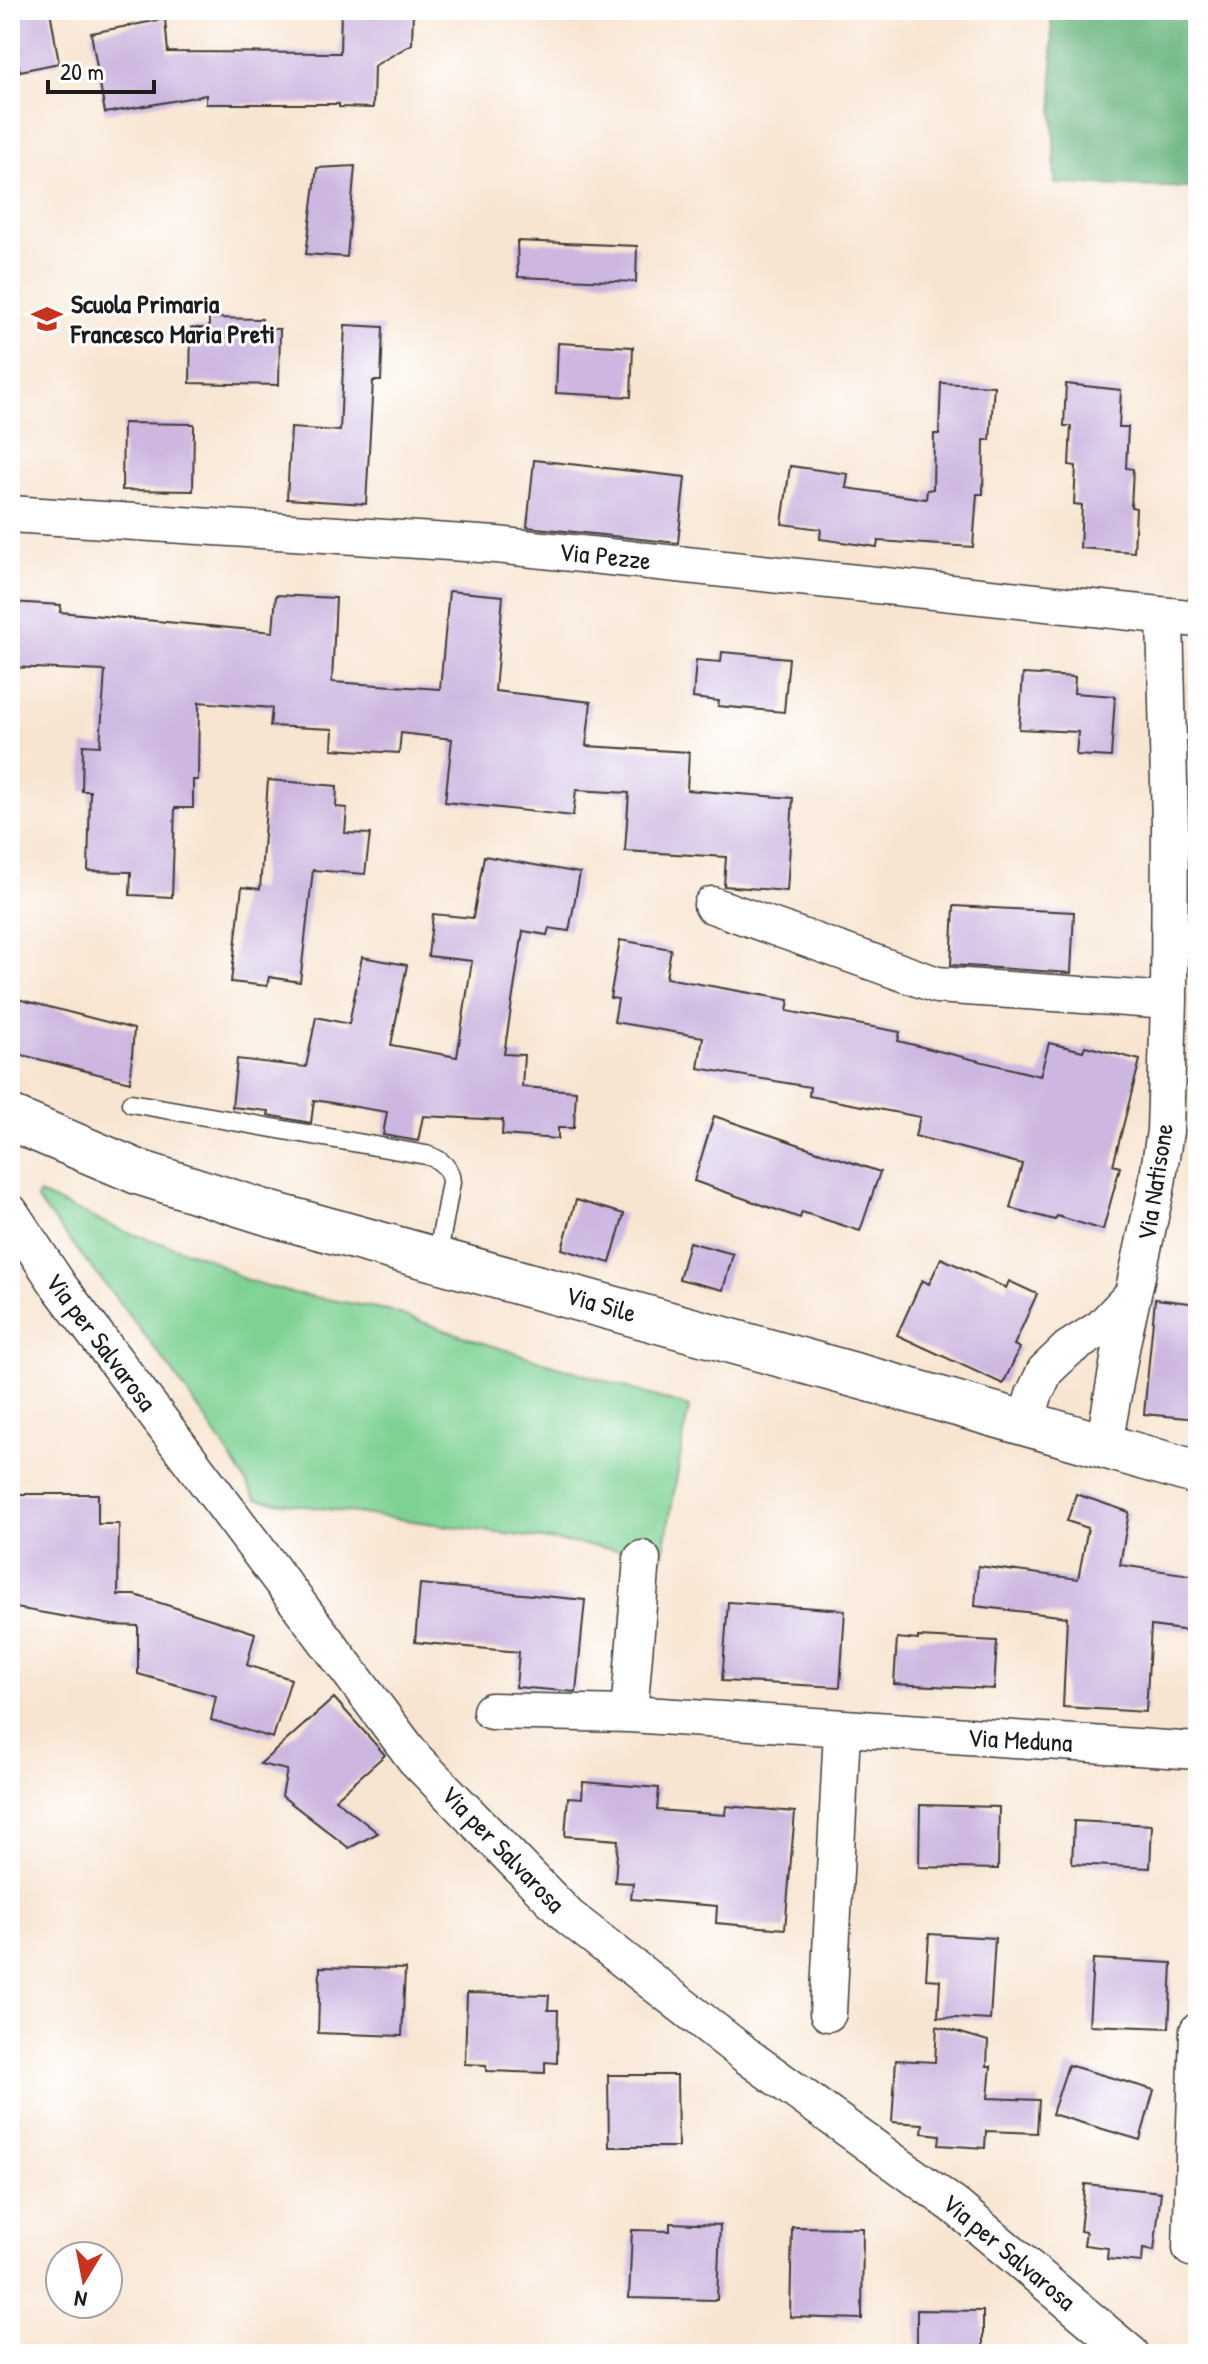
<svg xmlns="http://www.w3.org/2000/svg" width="1208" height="2364" viewBox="0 0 1208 2364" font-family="'Patrick Hand',sans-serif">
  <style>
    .green { fill: #7dd193; stroke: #4c7658; stroke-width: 2 }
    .forest { fill: #66b37d; stroke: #41684c; stroke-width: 2 }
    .building { fill: #cdb7e0 }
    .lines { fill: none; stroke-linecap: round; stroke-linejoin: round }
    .service-casing { stroke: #3d3a37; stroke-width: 21 }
    .minor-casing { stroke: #3d3a37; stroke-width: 39 }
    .tertiary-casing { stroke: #3d3a37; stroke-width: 47 }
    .service { stroke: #fff; stroke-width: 18 }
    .minor { stroke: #fff; stroke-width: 36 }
    .tertiary { stroke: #fff; stroke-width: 44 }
    .labels { text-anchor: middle; stroke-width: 6; stroke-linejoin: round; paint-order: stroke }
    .poi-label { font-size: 26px; font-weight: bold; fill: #1c1c1c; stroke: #fff; text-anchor: start }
    .street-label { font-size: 26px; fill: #1c1c1c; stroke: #fff }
  </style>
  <rect width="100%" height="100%" fill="#fff"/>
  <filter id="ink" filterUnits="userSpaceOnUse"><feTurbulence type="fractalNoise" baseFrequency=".0125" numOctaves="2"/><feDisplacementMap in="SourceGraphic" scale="16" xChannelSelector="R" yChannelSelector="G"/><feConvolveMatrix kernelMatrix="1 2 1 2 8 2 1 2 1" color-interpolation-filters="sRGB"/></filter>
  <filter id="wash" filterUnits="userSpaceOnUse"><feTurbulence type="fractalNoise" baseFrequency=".006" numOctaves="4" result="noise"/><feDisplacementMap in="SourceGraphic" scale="32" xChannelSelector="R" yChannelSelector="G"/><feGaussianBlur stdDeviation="1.8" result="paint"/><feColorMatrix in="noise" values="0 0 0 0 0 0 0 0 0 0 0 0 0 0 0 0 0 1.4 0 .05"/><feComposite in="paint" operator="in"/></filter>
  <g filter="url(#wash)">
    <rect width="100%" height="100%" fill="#f8e5d1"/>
    <path class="green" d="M 39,1194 L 123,1231 L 206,1257 L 244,1279 L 288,1292 L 388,1310 L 477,1341 L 689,1407 L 663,1556 L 256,1499 C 194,1392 115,1296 37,1200 Z"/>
    <path class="forest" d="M 1051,10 L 1198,10 L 1198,188 L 1055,184 Z"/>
    <g id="blocks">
      <path class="building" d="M 10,10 L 50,10 L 59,63 L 20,71 L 18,63 L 10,64 Z
        M 341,10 L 413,10 L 412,44 L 374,66 L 373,108 L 339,107 L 339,104 L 206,104 L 206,95 L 105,113 L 91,33 L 165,19 L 168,52 L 340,53 Z
        M 355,166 L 347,257 L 306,254 L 317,168 Z
        M 517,241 L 637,246 L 636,282 L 518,277 Z
        M 209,318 L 262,319 L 261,329 L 280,329 L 279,385 L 190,383 L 191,328 L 209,328 Z
        M 345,325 L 383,327 L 381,381 L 373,381 L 366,504 L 287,499 L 291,428 L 340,431 Z
        M 558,343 L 633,347 L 631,397 L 556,393 Z
        M 941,383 L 994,386 L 990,440 L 984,440 L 983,494 L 977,494 L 973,547 L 878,541 L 877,547 L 820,539 L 821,529 L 782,524 L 790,466 L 848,474 L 846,488 L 926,499 L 927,490 L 933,489 L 934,434 L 939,434 Z
        M 1066,384 L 1121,390 L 1119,427 L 1128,427 L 1126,468 L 1133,469 L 1131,507 L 1136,508 L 1134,552 L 1080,548 L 1082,505 L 1074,504 L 1076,466 L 1069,465 L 1071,426 L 1064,426 Z
        M 123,423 L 194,424 L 193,491 L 122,490 Z
        M 534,460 L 685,477 L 678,543 L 527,527 Z
        M 449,591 L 503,596 L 495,691 L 591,702 L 586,746 L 689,752 L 687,790 L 793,798 L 787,891 L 724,886 L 726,857 L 625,851 L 629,793 L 576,790 L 573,816 L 445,802 L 452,739 L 401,733 L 399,753 L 332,749 L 333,729 L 270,726 L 272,708 L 199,702 L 198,780 L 193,780 L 193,808 L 175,808 L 172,897 L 130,895 L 131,872 L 88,871 L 90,791 L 82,791 L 83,745 L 100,746 L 105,671 L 10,667 L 10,602 L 61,605 L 60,612 L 273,632 L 276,595 L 336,598 L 332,682 L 440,689 Z
        M 722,652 L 789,658 L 784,712 L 718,706 L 719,701 L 693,698 L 696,660 L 721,662 Z
        M 1023,674 L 1075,677 L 1074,693 L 1115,696 L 1111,757 L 1076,755 L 1078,732 L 1019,729 Z
        M 268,780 L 337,786 L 336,807 L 347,808 L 345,833 L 370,834 L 365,874 L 313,870 L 300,982 L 269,977 L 267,986 L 231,982 L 242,887 L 260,889 Z
        M 484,856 L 580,873 L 569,931 L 549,928 L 547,935 L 523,931 L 504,1054 L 524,1055 L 522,1087 L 576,1091 L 574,1128 L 558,1128 L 558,1139 L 502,1135 L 503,1120 L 423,1116 L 418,1141 L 383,1135 L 387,1112 L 314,1100 L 311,1123 L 268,1115 L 269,1111 L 232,1107 L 237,1059 L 306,1067 L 316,1017 L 349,1024 L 362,957 L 407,965 L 391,1045 L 457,1057 L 472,961 L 428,956 L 433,914 L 473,918 Z
        M 954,906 L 1074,912 L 1071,973 L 951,965 Z
        M 620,940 L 671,949 L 666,978 L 789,1000 L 787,1011 L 900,1032 L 898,1041 L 1040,1076 L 1049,1043 L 1083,1051 L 1085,1046 L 1140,1060 L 1113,1165 L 1120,1167 L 1103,1230 L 1057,1216 L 1055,1220 L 1010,1208 L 1022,1164 L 915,1136 L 920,1117 L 809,1096 L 810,1087 L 698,1068 L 703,1037 L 614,1022 L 618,999 L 610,998 Z
        M 10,997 L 134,1029 L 130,1082 L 10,1052 Z
        M 714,1116 L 880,1172 L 860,1231 L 802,1212 L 800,1218 L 694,1181 Z
        M 576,1200 L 624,1214 L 610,1263 L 562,1249 Z
        M 689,1242 L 733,1254 L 723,1290 L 679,1279 Z
        M 941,1258 L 1006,1288 L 1009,1281 L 1037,1294 L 1014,1345 L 1020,1348 L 1003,1384 L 897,1335 L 922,1280 L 929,1284 Z
        M 1155,1299 L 1198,1304 L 1198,1419 L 1144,1414 Z
        M 10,1494 L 98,1494 L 98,1524 L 119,1524 L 118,1595 L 135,1595 L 255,1633 L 247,1665 L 291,1679 L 273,1738 L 211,1720 L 216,1696 L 138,1674 L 138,1626 L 112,1625 L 10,1607 Z
        M 1076,1494 L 1129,1512 L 1120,1565 L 1198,1576 L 1198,1632 L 1151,1626 L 1146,1712 L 1063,1707 L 1067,1617 L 975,1606 L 978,1566 L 1078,1579 L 1088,1528 L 1067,1521 Z
        M 420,1584 L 585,1600 L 576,1692 L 516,1687 L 519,1652 L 415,1642 Z
        M 728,1602 L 845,1610 L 840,1687 L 722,1681 Z
        M 918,1637 L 997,1641 L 994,1689 L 894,1684 L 897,1638 L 918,1640 Z
        M 334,1698 L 385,1755 L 335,1799 L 378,1833 L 349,1848 L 282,1796 L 287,1770 L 260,1764 Z
        M 583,1782 L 659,1788 L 657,1810 L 725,1815 L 726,1806 L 795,1812 L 785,1929 L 716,1923 L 717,1906 L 631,1899 L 633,1883 L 615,1882 L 618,1840 L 565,1836 L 568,1797 L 582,1798 Z
        M 920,1805 L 999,1807 L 998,1869 L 919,1867 Z
        M 1074,1821 L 1152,1825 L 1150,1868 L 1072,1864 Z
        M 929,1934 L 995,1938 L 990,2020 L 938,2017 L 940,1980 L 926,1979 Z
        M 1093,1959 L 1172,1963 L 1169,2028 L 1089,2025 Z
        M 320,1967 L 405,1969 L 402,2036 L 318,2033 Z
        M 467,1993 L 549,1995 L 548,2010 L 558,2010 L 557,2063 L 545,2062 L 545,2073 L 486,2071 L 486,2065 L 465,2064 Z
        M 937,2026 L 988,2041 L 987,2066 L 991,2066 L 988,2098 L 1039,2100 L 1037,2133 L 986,2131 L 985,2148 L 939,2145 L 940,2135 L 922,2133 L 923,2124 L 892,2122 L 896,2060 L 935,2062 Z
        M 1068,2065 L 1154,2090 L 1140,2140 L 1052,2114 Z
        M 608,2075 L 677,2075 L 678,2147 L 609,2147 Z
        M 1085,2184 L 1161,2192 L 1154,2251 L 1143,2249 L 1142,2262 L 1107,2259 L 1108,2248 L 1084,2245 L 1086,2232 L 1080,2231 Z
        M 670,2223 L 720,2225 L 717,2300 L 629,2298 L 632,2230 L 670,2231 Z
        M 792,2227 L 863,2228 L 862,2319 L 790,2317 Z
        M 917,2310 L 983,2311 L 983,2354 L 917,2354 Z"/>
    </g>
  </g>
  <g filter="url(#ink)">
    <use href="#blocks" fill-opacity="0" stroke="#3d3a37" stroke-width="2"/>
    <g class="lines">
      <g class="service-casing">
        <path id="service" d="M 131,1103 L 426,1155 C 440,1159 450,1167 451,1182 L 437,1259"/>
      </g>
      <g class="minor-casing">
        <path id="minor" d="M 10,514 L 496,545 L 1198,619
          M 712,905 L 937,985 L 1169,1001
          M 10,1212 L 59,1286 L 415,1759 L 569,1917 L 747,2056 L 955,2206 L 1131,2354
          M 1026,1423 L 1034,1395 L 1045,1371 L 1068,1349 L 1101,1328 L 1133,1294
          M 1104,1445 L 1122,1343 L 1156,1190 L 1165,1131 L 1169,1001 L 1170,825 L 1165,617
          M 491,1711 L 629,1714 L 1198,1751
          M 629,1714 L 642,1559
          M 828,2013 L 842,1730
          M 1191,2248 L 1198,2031"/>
      </g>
      <g class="tertiary-casing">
        <path id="tertiary" d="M 10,1118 L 138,1172 L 271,1214 L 912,1391 L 1198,1473"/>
      </g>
      <use href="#service" class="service"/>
      <use href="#minor" class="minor"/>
      <use href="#tertiary" class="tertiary"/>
    </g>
  </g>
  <defs>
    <g id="school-bare" transform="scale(2.4)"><path d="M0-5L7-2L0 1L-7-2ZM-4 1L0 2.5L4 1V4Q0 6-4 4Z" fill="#c8321e" stroke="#fff" stroke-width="2.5" paint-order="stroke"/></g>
  </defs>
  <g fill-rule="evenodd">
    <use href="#school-bare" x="47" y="319"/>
  </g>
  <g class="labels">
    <g class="poi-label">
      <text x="71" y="313">Scuola Primaria<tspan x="71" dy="30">Francesco Maria Preti</tspan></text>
    </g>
    <g class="street-label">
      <text transform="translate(605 556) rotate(6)" y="9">Via Pezze</text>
      <text transform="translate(1155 1182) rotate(-81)" y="9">Via Natisone</text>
      <text transform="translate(601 1304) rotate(16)" y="9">Via Sile</text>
      <text transform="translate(101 1342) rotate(53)" y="9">Via per Salvarosa</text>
      <text transform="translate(1020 1740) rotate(3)" y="9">Via Meduna</text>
      <text transform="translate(503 1849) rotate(46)" y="9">Via per Salvarosa</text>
      <text transform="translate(1009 2252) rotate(40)" y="9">Via per Salvarosa</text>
    </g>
  </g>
  <rect width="1208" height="2364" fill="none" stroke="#fff" stroke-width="40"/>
  <g transform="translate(84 2280) rotate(190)"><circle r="38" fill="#ffffff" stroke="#a4a4a4" stroke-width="2"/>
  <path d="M0-6L14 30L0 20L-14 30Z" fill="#c8321e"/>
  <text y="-12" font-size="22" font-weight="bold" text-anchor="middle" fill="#1c1c1c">N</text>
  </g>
  <path d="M48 80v12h106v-12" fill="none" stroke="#1c1c1c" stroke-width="4"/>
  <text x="60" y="80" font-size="24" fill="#1c1c1c" stroke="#ffffff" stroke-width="6" paint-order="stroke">20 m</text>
</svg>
